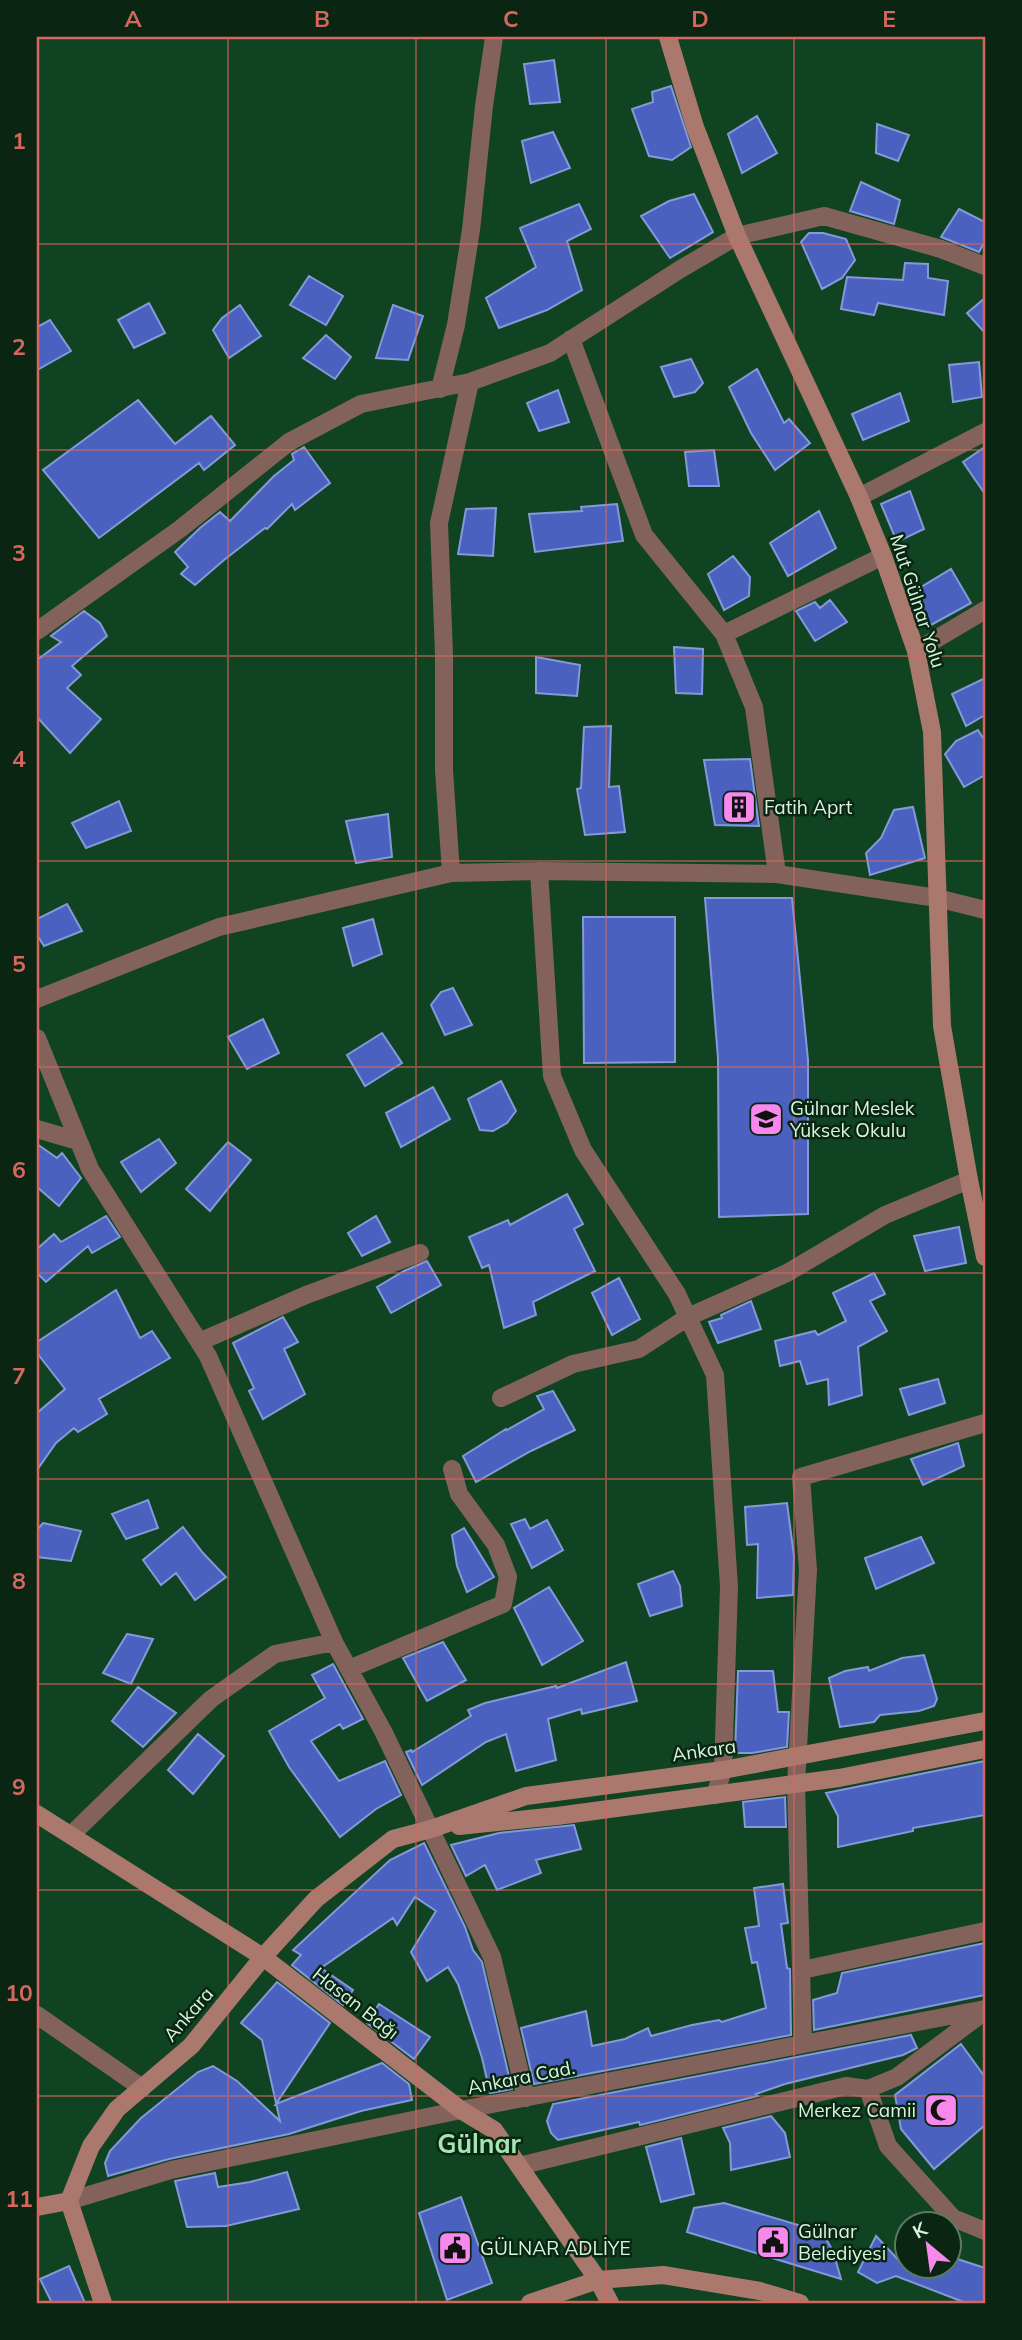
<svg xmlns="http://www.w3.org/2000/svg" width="1022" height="2340" viewBox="0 0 1022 2340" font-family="Mulish,sans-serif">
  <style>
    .building { fill: #4b61c0; stroke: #8599d9; stroke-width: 2 }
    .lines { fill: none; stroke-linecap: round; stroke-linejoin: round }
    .street { stroke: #82625b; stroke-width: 18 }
    .secondary { stroke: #ab786e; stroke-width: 18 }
    .grid { fill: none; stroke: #d6665e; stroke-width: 2; stroke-opacity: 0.55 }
    .labels { text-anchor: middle; stroke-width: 5; stroke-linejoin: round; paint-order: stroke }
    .street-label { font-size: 19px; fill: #d6f7dd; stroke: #0a2512 }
    .poi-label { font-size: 19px; fill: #d6f7dd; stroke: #0a2512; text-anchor: start }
    .district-label { font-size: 26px; font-weight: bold; fill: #a3e6b2; stroke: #0a2512 }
    .neatline { fill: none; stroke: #d6665e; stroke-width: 2.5 }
    .grid-label { font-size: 23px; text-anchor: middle; font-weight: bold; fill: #d6665e }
  </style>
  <rect width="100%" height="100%" fill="#104321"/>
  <path class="building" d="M 554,60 L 560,102 L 530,104 L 524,64 Z
    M 671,86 L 691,147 L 672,160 L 649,156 L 632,109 L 653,102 L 652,92 Z
    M 757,116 L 777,153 L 742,173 L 728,134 Z
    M 877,124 L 909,135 L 898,161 L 876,153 Z
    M 553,132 L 570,168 L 531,183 L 522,141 Z
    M 861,182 L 900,200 L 894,224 L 850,211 Z
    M 694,194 L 713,232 L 670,258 L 641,216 L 669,201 Z
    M 579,204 L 591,229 L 567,241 L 582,290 L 547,310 L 499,328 L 486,298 L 536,267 L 520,228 Z
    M 959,209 L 985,222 L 985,241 L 979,252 L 941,237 Z
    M 809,233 L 823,233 L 846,239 L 855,260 L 842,278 L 822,289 L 801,242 Z
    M 905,263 L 928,264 L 928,278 L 948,281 L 944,315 L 878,303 L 874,315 L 841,309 L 847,277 L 903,280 Z
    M 309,276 L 343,296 L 326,325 L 290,305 Z
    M 985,298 L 985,333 L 967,313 Z
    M 149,303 L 165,333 L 134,348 L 118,320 Z
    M 240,305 L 261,336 L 229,358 L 213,330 L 222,318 Z
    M 393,305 L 423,316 L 408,360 L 376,358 Z
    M 50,320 L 71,351 L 37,370 L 37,327 Z
    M 326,335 L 351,357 L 335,379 L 303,358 Z
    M 691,359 L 703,383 L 695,392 L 674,397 L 661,367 Z
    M 979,362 L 982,397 L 953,402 L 949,365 Z
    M 757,369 L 784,423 L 789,419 L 810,443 L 775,470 L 751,433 L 729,387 Z
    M 558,390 L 569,422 L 539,431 L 527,403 Z
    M 900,393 L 909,421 L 863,440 L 852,414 Z
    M 138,400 L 175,444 L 211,416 L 235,445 L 204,470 L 199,463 L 99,538 L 43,470 Z
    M 304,447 L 330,483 L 295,510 L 292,504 L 267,529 L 265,528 L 224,560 L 195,585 L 181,574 L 188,567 L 175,552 L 200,528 L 220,512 L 230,521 L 274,476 L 294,460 L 292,454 Z
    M 985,447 L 985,494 L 963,462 Z
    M 714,450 L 719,486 L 689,486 L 685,452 Z
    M 910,491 L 924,529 L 897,542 L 881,504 Z
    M 617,504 L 623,541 L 535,552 L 529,514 L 582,511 L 581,507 Z
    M 496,508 L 493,556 L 458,554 L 466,509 Z
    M 819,511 L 836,548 L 788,576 L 770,543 Z
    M 733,556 L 750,577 L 749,596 L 724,610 L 708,574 Z
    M 951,569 L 971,603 L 929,626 L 913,592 Z
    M 830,600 L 847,622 L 815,641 L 796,611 L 815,602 L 820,608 Z
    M 84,611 L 100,623 L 107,636 L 72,666 L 81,675 L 67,688 L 101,719 L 70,753 L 37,717 L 37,660 L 61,642 L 51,636 Z
    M 674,647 L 703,649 L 702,694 L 676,693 Z
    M 536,657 L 580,665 L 577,696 L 536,693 Z
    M 985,678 L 985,715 L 966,726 L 952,694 Z
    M 611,726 L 609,787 L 619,786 L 625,832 L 585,835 L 577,789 L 581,788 L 584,727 Z
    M 978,730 L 985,741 L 985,775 L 964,787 L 945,754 L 956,741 Z
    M 750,759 L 759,826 L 715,825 L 704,760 Z
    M 119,801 L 131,831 L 86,848 L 72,823 Z
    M 913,807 L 925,858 L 870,875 L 866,853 L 881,838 L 894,810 Z
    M 388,814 L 392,857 L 356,863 L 346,821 Z
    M 705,898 L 792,898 L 808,1060 L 808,1214 L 719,1217 L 718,1058 Z
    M 67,904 L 82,931 L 44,946 L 37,935 L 37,919 Z
    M 583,917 L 675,917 L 675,1062 L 584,1063 Z
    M 373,919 L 382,954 L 353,966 L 343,928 Z
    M 453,988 L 472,1025 L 445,1035 L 431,1005 L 441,992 Z
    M 263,1019 L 279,1053 L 247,1069 L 228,1037 Z
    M 382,1033 L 402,1063 L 365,1086 L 347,1055 Z
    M 501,1081 L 516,1111 L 507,1123 L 493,1131 L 480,1130 L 468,1099 Z
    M 433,1087 L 450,1119 L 401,1147 L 386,1113 Z
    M 159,1139 L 176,1163 L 141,1192 L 121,1162 Z
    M 228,1142 L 251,1160 L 210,1211 L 186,1189 Z
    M 37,1144 L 57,1158 L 62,1153 L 81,1178 L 59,1206 L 37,1187 Z
    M 567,1194 L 583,1224 L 574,1229 L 595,1271 L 533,1302 L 536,1315 L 504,1328 L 489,1265 L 482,1268 L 469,1237 L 508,1220 L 510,1225 Z
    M 106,1216 L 120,1237 L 92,1253 L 88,1246 L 46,1282 L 37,1273 L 37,1249 L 54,1234 L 61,1242 Z
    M 376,1216 L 390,1242 L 362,1256 L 348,1233 Z
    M 959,1227 L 966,1263 L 925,1271 L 914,1236 Z
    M 427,1261 L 441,1285 L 391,1313 L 377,1287 L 404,1271 Z
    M 874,1273 L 885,1294 L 870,1301 L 887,1331 L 858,1347 L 862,1395 L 829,1405 L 828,1379 L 807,1384 L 800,1361 L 780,1366 L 775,1341 L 815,1331 L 818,1335 L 846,1321 L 833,1293 Z
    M 619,1278 L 640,1319 L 612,1335 L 592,1293 Z
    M 116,1290 L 140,1338 L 152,1331 L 170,1358 L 99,1399 L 107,1414 L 78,1432 L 74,1428 L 56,1443 L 37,1470 L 37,1413 L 65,1389 L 37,1353 L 37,1342 Z
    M 751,1301 L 761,1329 L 718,1343 L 709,1322 L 722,1318 L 721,1315 Z
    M 283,1317 L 298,1342 L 284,1349 L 305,1394 L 263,1419 L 249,1391 L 254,1388 L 233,1343 Z
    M 938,1379 L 945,1403 L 909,1415 L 900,1389 Z
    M 553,1391 L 575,1430 L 531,1451 L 476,1482 L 463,1456 L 506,1429 L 507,1430 L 544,1409 L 537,1396 Z
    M 958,1443 L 964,1466 L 923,1485 L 911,1459 Z
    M 148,1500 L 158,1528 L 126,1539 L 112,1514 Z
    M 787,1503 L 794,1556 L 793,1595 L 757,1598 L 758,1544 L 747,1545 L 745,1507 Z
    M 525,1519 L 530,1529 L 547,1520 L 563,1550 L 532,1568 L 511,1524 Z
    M 43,1523 L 81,1531 L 71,1561 L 37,1557 L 37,1530 Z
    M 183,1527 L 203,1553 L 226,1577 L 195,1600 L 176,1573 L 161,1585 L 143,1560 Z
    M 464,1528 L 494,1577 L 467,1592 L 457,1566 L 452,1535 Z
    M 921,1537 L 934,1563 L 876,1589 L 865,1558 Z
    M 673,1571 L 680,1586 L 682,1606 L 650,1616 L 638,1584 Z
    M 549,1587 L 583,1641 L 542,1665 L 514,1608 Z
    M 127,1634 L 153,1639 L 131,1684 L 103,1673 Z
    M 443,1642 L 466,1680 L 427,1701 L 403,1658 Z
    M 924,1655 L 937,1699 L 934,1706 L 919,1711 L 880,1715 L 874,1722 L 840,1727 L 829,1678 L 845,1671 L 868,1667 L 869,1671 L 902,1658 Z
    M 626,1662 L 637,1701 L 582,1714 L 581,1709 L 548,1719 L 556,1760 L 516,1771 L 506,1734 L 486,1742 L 422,1785 L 406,1752 L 411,1750 L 412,1752 L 471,1716 L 468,1710 L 485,1703 L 556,1686 L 557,1688 Z
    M 333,1664 L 363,1719 L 343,1729 L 340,1724 L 311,1741 L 339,1781 L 385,1761 L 401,1795 L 376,1809 L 340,1837 L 289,1767 L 269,1731 L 325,1698 L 312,1675 Z
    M 738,1671 L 773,1671 L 778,1712 L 789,1712 L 787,1747 L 752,1753 L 735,1753 Z
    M 138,1687 L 176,1713 L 143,1747 L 112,1721 Z
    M 198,1734 L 224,1756 L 193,1794 L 168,1770 Z
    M 985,1761 L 985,1815 L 913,1828 L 913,1831 L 838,1847 L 838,1816 L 826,1793 Z
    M 785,1797 L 786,1827 L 745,1827 L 743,1802 Z
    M 574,1825 L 581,1849 L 536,1860 L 541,1873 L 497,1890 L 485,1865 L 466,1876 L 451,1845 L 499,1833 Z
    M 424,1843 L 465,1927 L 473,1950 L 482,1962 L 512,2089 L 490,2093 L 482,2058 L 458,1984 L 448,1967 L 427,1981 L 411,1952 L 436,1911 L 415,1897 L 397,1925 L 393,1918 L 321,1968 L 353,1990 L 343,2005 L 292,1965 L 301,1955 L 293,1950 L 390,1860 Z
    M 783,1884 L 788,1923 L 781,1924 L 787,1968 L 790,1969 L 791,2035 L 534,2084 L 521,2028 L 586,2011 L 592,2046 L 625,2039 L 648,2028 L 651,2036 L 692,2025 L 719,2020 L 722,2022 L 766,2008 L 757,1962 L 752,1963 L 745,1928 L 759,1926 L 754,1888 Z
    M 985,1943 L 985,1995 L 814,2030 L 813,2000 L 837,1993 L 842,1973 Z
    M 277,1982 L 330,2023 L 276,2104 L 382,2063 L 409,2084 L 412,2100 L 361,2111 L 289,2134 L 169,2159 L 108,2176 L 105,2163 L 110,2151 L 141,2118 L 198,2072 L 213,2066 L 237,2081 L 280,2121 L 262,2040 L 241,2023 Z
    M 379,2004 L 430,2037 L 414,2059 L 367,2023 Z
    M 911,2035 L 917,2048 L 903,2055 L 785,2084 L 756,2094 L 758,2096 L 640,2125 L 639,2122 L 558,2140 L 551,2133 L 547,2121 L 553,2104 Z
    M 961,2044 L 985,2077 L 985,2125 L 934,2169 L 901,2129 L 895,2095 Z
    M 771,2116 L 785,2133 L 790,2157 L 731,2170 L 730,2143 L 723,2128 Z
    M 681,2138 L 694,2194 L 661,2202 L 646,2147 Z
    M 287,2172 L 299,2209 L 226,2226 L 187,2227 L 175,2181 L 215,2173 L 218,2187 L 250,2182 Z
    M 461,2197 L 492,2283 L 447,2300 L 419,2213 Z
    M 724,2203 L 822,2232 L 833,2251 L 841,2279 L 687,2232 L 694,2208 Z
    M 876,2236 L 904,2266 L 948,2266 L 948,2256 L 985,2268 L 985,2303 L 966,2303 L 896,2276 L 877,2283 L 858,2272 Z
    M 69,2266 L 85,2303 L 52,2303 L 40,2279 Z"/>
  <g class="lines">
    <path class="street" d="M 571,339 L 644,535 L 724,634 L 754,707 L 777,874
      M 440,389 L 456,325 L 471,230 L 484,106 L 494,37
      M 859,497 L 985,432
      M 37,631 L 180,529 L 289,442 L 361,404 L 470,382 L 550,353 L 679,270 L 737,236 L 824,216 L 941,249 L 985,266
      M 724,634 L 883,556
      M 916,651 L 985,610
      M 539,871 L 552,1076 L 583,1150 L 677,1294 L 715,1375 L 729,1587 L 723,1770 L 715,1795
      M 451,873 L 444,770 L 444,655 L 439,523 L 470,382
      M 37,999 L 219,927 L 451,873 L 539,871 L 777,874 L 937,898 L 985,910
      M 37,1038 L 90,1169 L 208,1356 L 334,1642 L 383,1731 L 492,1957 L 526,2098
      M 37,1129 L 78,1141
      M 199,1342 L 306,1295 L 420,1253
      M 501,1398 L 573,1364 L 639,1349 L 688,1317 L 787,1273 L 885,1215 L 969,1180
      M 349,1669 L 503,1604 L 508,1577 L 496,1545 L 459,1494 L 452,1469
      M 71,1835 L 211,1699 L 275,1654 L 334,1642
      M 802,1970 L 985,1931
      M 37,2015 L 142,2088
      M 803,2043 L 796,1784 L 808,1570 L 801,1477 L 985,1423
      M 868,2089 L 897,2077 L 985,2011
      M 519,2166 L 846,2086 L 868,2089 L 888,2146 L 953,2218 L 985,2231
      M 69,2201 L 171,2170 L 461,2110 L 985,2009"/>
    <path class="secondary" d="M 668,37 L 695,127 L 737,236 L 859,497 L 883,556 L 916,651 L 932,732 L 942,1026 L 969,1180 L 985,1257
      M 37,1814 L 263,1957 L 461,2110 L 494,2130 L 598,2280 L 610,2303
      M 459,1826 L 557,1816 L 839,1778 L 985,1749
      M 69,2201 L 91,2146 L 117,2109 L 191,2046 L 263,1957 L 316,1899 L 393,1839 L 431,1829 L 526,1796 L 723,1770 L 985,1721
      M 69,2201 L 103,2303
      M 37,2207 L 69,2201
      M 530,2303 L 598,2280 L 663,2275 L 760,2291 L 800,2303"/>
  </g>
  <path class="grid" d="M 228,37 L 228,2303M 416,37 L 416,2303M 606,37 L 606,2303M 794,37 L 794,2303M 37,244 L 985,244M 37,450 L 985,450M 37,656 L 985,656M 37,861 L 985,861M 37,1067 L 985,1067M 37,1273 L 985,1273M 37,1479 L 985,1479M 37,1684 L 985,1684M 37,1890 L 985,1890M 37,2096 L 985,2096"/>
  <defs>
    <g id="building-square" transform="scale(1.75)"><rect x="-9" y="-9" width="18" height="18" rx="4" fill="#f788ec" stroke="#0a2512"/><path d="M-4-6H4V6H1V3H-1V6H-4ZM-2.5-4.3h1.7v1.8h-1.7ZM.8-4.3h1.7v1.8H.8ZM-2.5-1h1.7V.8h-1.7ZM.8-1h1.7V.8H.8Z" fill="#111"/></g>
    <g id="university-square" transform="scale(1.75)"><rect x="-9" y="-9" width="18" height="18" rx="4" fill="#f788ec" stroke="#0a2512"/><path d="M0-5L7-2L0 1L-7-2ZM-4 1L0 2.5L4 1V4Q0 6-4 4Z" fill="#111"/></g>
    <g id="mosque-square" transform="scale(1.75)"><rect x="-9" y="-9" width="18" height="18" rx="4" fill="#f788ec" stroke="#0a2512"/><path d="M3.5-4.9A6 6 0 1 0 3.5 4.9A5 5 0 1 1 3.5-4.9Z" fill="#111"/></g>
    <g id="civic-square" transform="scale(1.75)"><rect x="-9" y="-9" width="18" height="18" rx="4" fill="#f788ec" stroke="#0a2512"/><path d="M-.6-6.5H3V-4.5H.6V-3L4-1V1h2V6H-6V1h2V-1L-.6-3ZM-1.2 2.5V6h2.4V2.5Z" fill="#111"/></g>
  </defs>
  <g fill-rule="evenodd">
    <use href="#building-square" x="739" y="807"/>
    <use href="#university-square" x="766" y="1119"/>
    <use href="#mosque-square" x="941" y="2110"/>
    <use href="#civic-square" x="773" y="2242"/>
    <use href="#civic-square" x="455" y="2248"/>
  </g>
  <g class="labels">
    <g class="street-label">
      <text transform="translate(918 601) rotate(72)" y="7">Mut Gülnar Yolu</text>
      <text transform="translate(704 1750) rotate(-8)" y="7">Ankara</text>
      <text transform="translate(356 2003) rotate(38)" y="7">Hasan Bağı</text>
      <text transform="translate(188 2014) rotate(-49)" y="7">Ankara</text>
      <text transform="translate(521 2077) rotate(-11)" y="7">Ankara Cad.</text>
    </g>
    <g class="poi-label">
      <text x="764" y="814">Fatih Aprt</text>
      <text x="790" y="1115">Gülnar Meslek<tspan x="790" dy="22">Yüksek Okulu</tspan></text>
      <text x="916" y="2117" text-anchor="end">Merkez Camii</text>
      <text x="798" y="2238">Gülnar<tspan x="798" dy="22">Belediyesi</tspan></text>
      <text x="480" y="2255">GÜLNAR ADLİYE</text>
    </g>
    <g class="district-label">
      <text x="479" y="2153">Gülnar</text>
    </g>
  </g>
  <rect width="1022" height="2340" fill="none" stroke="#0a2512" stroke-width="77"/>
  <g transform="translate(928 2245) rotate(331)"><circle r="33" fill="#0a2512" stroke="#5c7963" stroke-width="2"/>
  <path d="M0-5L12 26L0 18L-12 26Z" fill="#f788ec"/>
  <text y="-10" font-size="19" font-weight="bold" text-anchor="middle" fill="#d6f7dd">K</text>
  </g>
  <rect x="38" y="38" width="946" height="2264" class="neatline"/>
  <g class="grid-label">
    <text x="133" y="27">A</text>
    <text x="322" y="27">B</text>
    <text x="511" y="27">C</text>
    <text x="700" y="27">D</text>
    <text x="889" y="27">E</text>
    <text x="19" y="149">1</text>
    <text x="19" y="355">2</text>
    <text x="19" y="561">3</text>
    <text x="19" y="767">4</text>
    <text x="19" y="972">5</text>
    <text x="19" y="1178">6</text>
    <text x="19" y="1384">7</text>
    <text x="19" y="1589">8</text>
    <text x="19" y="1795">9</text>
    <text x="19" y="2001">10</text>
    <text x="19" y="2207">11</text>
  </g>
</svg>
